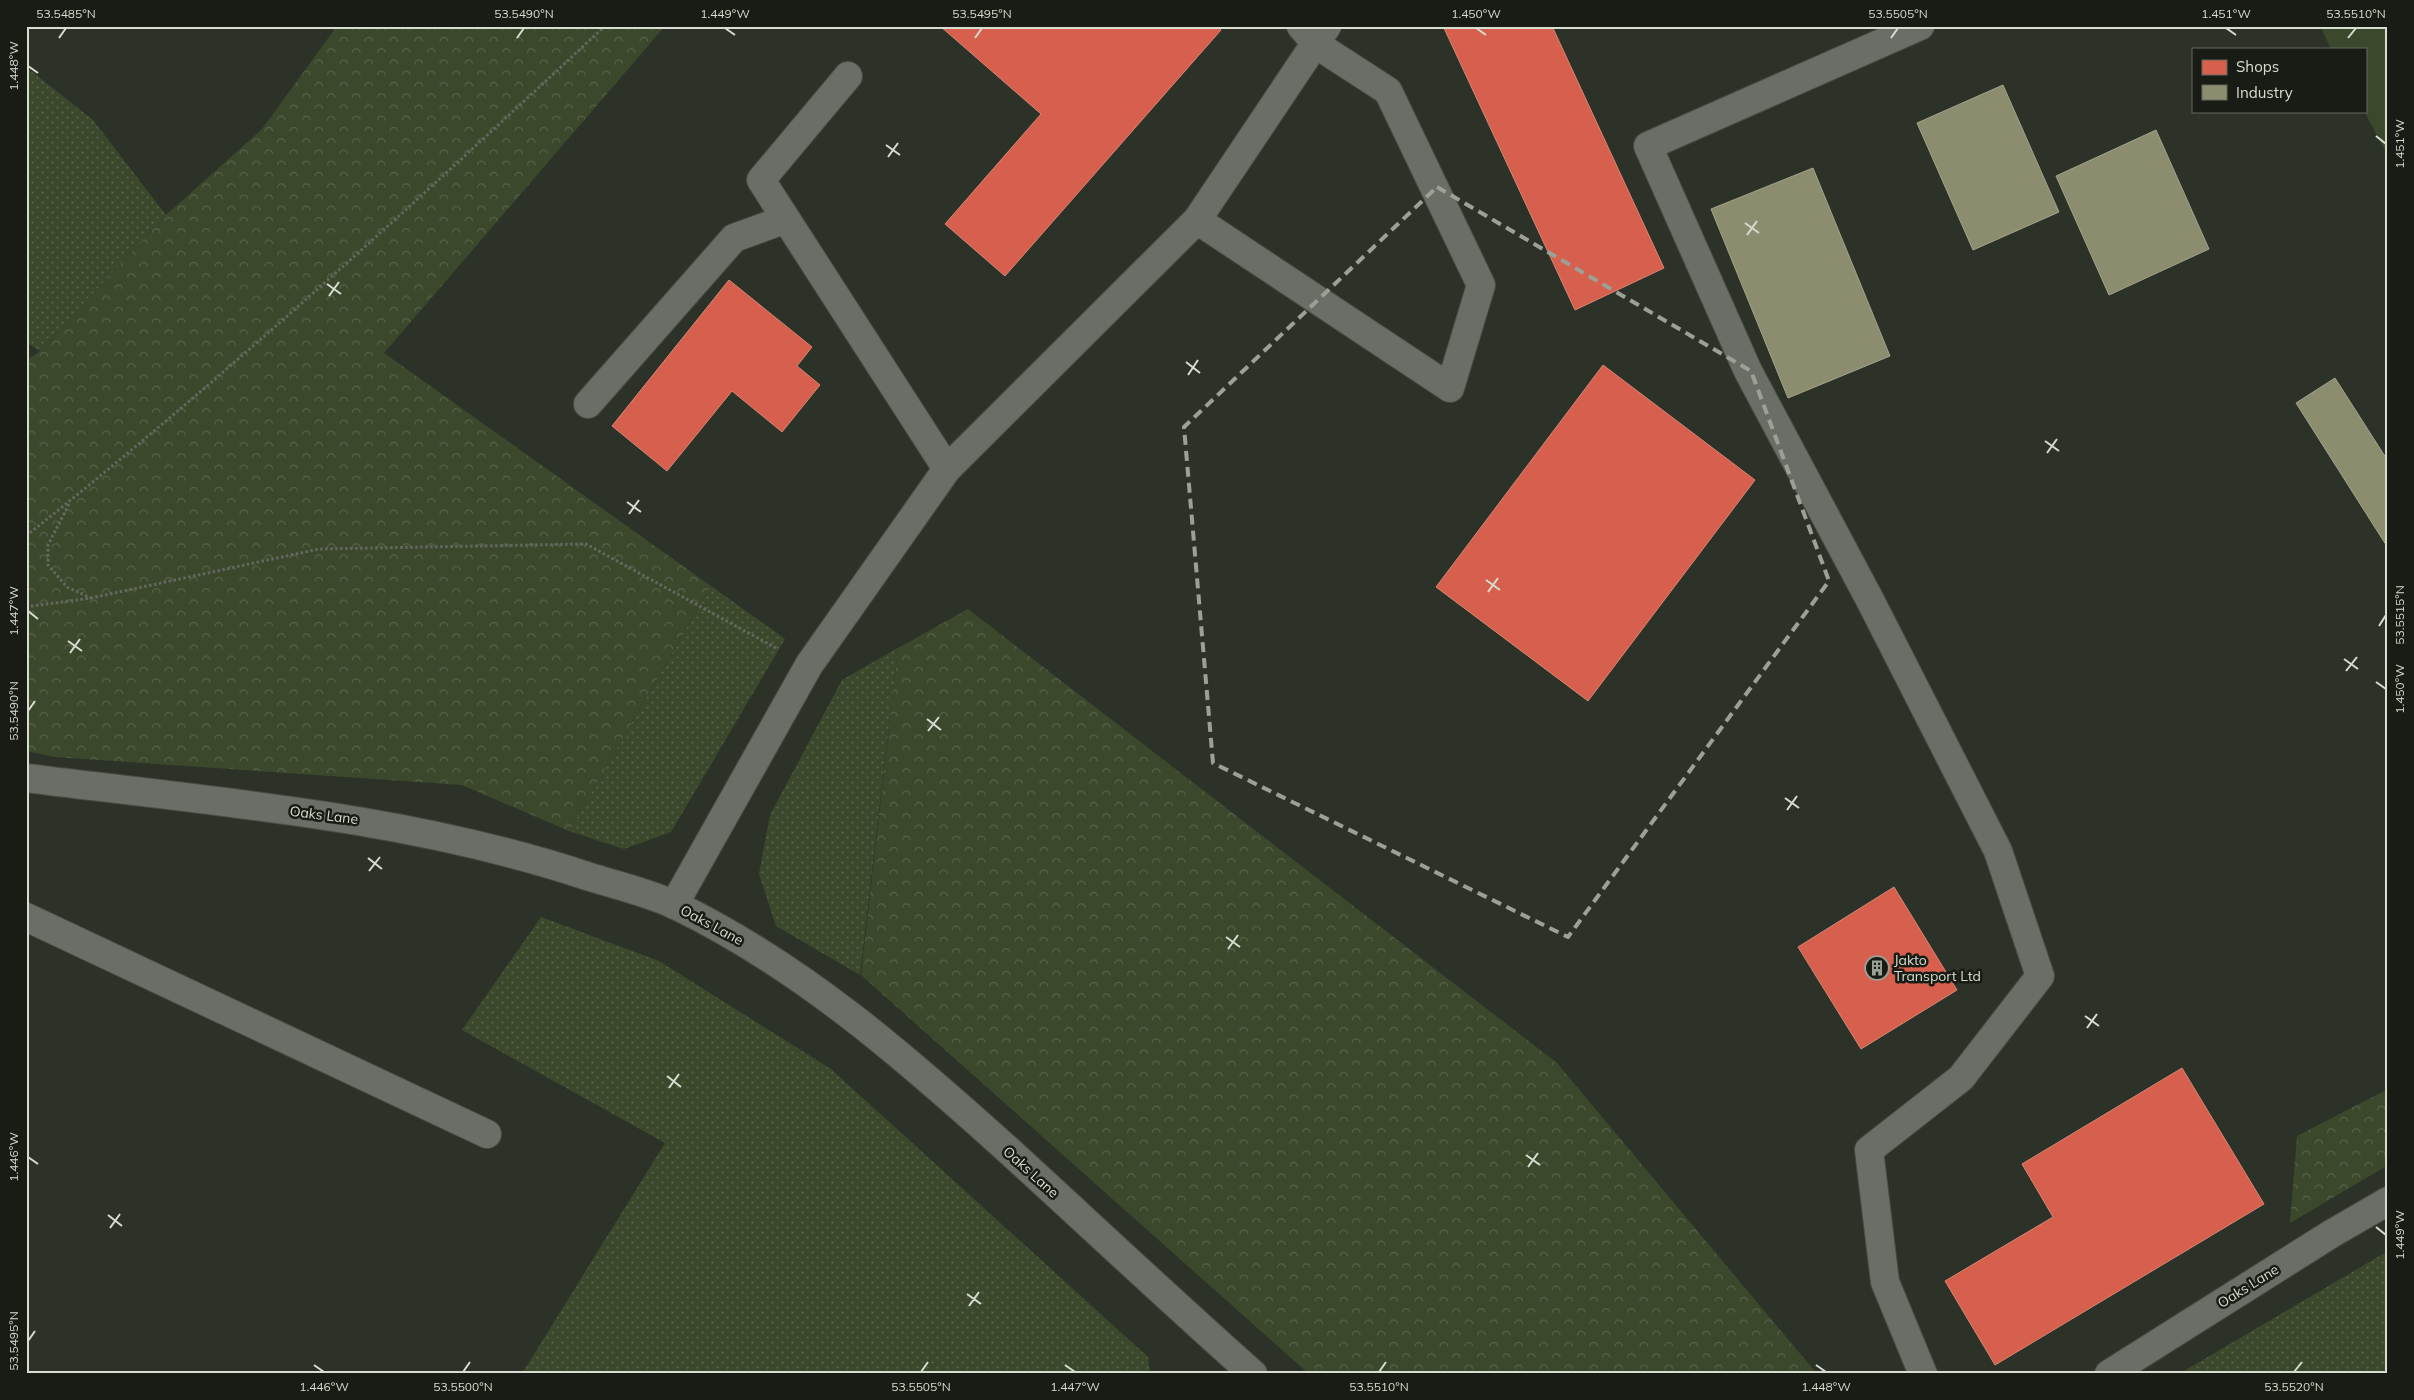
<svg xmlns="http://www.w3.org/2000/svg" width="2414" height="1400" viewBox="0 0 2414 1400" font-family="Mulish,sans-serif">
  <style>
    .grass { fill: url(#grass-dots) }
    .forest { fill: url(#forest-crowns) }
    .green { fill: #3c482c }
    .shops { fill: #d6604d; stroke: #d78675 }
    .industry { fill: #8c8c6e; stroke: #a3a48c }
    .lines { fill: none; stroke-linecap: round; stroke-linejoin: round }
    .minor-casing { stroke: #484d44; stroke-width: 30 }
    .path { stroke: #646860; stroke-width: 3; stroke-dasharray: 2.5 2.5; stroke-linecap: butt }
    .minor { stroke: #696e66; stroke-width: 28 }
    .marked { fill: none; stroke: #9ca196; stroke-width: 4; stroke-dasharray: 10 6; stroke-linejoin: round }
    .ticks { fill: none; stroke: #d8ddd2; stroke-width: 2 }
    .labels { text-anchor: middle; stroke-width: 5; stroke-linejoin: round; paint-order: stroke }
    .street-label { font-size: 14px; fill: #d8ddd2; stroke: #181c14 }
    .poi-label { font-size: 14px; fill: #d8ddd2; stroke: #181c14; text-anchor: start }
    .neatline { fill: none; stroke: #d8ddd2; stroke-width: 2 }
    .ticks-label { font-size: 12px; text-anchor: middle; fill: #d8ddd2 }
  </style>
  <defs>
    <pattern id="grass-dots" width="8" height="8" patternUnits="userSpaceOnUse" patternTransform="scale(1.25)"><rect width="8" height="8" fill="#3c482c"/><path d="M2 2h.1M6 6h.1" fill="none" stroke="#57624a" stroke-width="1.8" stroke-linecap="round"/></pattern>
    <pattern id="forest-crowns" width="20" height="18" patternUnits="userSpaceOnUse" patternTransform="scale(1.25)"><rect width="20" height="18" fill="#3c482c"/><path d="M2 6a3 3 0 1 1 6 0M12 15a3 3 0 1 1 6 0" fill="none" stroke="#57624a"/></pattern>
  </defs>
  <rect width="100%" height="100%" fill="#2d3228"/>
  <path class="grass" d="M 26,67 L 93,120 L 166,215 L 40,351 L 26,342 Z
    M 711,586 L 785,639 L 671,832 L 624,849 L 569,831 Z
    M 898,648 L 860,975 L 776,926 L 759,874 L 770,815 L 842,680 Z
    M 541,917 L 659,961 L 831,1069 L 1148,1357 L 1150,1374 L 523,1372 L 665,1143 L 462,1030 Z
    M 2388,1251 L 2388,1374 L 2179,1374 Z"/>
  <path class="forest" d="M 337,26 L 665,26 L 384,353 L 711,586 L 569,831 L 462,785 L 55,757 L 26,751 L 26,361 L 40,351 L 166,215 L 262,129 Z
    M 968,609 L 1557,1063 L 1817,1374 L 1309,1374 L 861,975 L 898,648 Z
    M 2388,1089 L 2388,1165 L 2290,1223 L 2297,1136 Z"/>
  <path class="green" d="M 2320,26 L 2388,26 L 2388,156 L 2364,111 L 2365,49 L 2331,49 Z"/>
  <path class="shops" d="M 940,26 L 1217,26 L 1221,30 L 1005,276 L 945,224 L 1041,114 Z
    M 1443,26 L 1552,26 L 1664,268 L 1575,310 Z
    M 729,280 L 812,347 L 797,366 L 820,385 L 782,432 L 732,391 L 667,471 L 612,426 Z
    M 1603,365 L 1755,480 L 1588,701 L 1436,587 Z
    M 1894,887 L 1957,990 L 1861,1049 L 1798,947 Z
    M 2182,1068 L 2264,1204 L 1995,1365 L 1945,1281 L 2053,1217 L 2022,1164 Z"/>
  <path class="industry" d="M 2003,85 L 2059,212 L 1973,250 L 1917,123 Z
    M 2156,130 L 2209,249 L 2109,295 L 2056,176 Z
    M 1813,168 L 1890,356 L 1788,398 L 1711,209 Z
    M 2335,378 L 2388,461 L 2388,548 L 2296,403 Z"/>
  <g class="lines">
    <g class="minor-casing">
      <path id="minor" d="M 1920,26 L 1648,146 L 1748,371 L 1870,600 L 1998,851 L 2040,976 L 1961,1078 L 1869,1150 L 1885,1282 L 1923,1374
        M 848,76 L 761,180 L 947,469
        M 1197,220 L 1450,388 L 1481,285 L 1388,91 L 1317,45 L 1301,26
        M 588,404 L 734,238 L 786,219
        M 26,778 C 216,802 408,816 590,877 C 619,886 650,893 677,906 C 802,967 905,1057 1007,1149 C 1089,1224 1170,1300 1253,1374
        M 674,905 L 809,665 L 947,469 L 1197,220 L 1327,26
        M 26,917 L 487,1134
        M 2109,1374 L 2331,1234 L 2388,1201"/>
    </g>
    <path class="path" d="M 69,504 L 48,545 L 48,565 L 67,587 L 91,598
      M 26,536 C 227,376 417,201 605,26
      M 26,607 L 91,598 L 319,549 L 586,544 L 776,648"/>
    <use href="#minor" class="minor"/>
  </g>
  <path class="marked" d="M 1437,187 L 1751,371 L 1829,581 L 1568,937 L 1213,763 L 1184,427 Z"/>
  <path class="ticks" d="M 725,28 L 735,35M 1476,28 L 1486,35M 2226,28 L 2236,35M 59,38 L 66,28M 517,38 L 524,28M 975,38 L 982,28M 1891,38 L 1898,28M 2348,38 L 2356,28M 28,66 L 38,73M 2376,136 L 2386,144M 886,145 L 900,155M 888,157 L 898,143M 1745,223 L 1759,233M 1747,235 L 1757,221M 327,284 L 341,294M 329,296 L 339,282M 1186,362 L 1200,373M 1188,375 L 1198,360M 2045,441 L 2059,451M 2047,453 L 2057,439M 627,502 L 641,512M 629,514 L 639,500M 1486,580 L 1500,590M 1488,592 L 1498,578M 28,611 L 38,619M 2379,626 L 2386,615M 68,641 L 82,651M 70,653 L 80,639M 2344,659 L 2358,669M 2346,671 L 2357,657M 2376,682 L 2386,689M 28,711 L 35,701M 927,719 L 941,730M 928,731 L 939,717M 1785,798 L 1799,808M 1787,810 L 1797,796M 368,858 L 382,869M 369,871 L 380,857M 1226,937 L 1240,947M 1228,949 L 1238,935M 2085,1016 L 2099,1026M 2087,1028 L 2097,1014M 667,1076 L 681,1087M 669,1088 L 679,1074M 1526,1155 L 1540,1165M 28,1157 L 38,1164M 1528,1167 L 1538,1153M 108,1215 L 122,1226M 2376,1227 L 2386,1235M 110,1228 L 120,1214M 967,1294 L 981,1304M 969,1306 L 979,1292M 28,1341 L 35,1331M 314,1365 L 324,1372M 1065,1365 L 1075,1372M 1816,1365 L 1826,1372M 463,1372 L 470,1362M 921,1372 L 928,1362M 1379,1372 L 1386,1362M 2294,1372 L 2302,1362"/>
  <defs>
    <g id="building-ring" transform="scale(1.25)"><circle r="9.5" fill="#181c14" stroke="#9ca196" stroke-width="1.5"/><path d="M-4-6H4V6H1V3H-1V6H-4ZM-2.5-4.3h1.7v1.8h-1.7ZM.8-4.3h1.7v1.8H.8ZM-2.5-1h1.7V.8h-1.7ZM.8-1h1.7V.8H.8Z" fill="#9ca196"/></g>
  </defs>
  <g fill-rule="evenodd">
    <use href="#building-ring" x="1877" y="968"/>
  </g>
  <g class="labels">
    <g class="street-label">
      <text transform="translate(324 815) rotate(7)" y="5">Oaks Lane</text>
      <text transform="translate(712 925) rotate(28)" y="5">Oaks Lane</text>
      <text transform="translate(1031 1172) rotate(42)" y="5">Oaks Lane</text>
      <text transform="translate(2248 1286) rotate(-32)" y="5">Oaks Lane</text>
    </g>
    <g class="poi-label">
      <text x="1894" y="965">Jakto<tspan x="1894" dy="16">Transport Ltd</tspan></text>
    </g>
  </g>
  <rect width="2414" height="1400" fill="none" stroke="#181c14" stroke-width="55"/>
  <rect x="2192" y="48" width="175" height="65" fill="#181c14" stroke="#656960"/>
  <rect x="2202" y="60" width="25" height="15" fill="#d6604d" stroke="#656960"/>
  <text x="2236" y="72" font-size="15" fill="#d8ddd2">Shops</text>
  <rect x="2202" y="85" width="25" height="15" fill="#8c8c6e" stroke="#656960"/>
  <text x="2236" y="98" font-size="15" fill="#d8ddd2">Industry</text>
  <rect x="28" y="28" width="2358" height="1344" class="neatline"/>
  <g class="ticks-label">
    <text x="66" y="18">53.5485°N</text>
    <text x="524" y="18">53.5490°N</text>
    <text x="725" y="18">1.449°W</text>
    <text x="982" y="18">53.5495°N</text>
    <text x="1476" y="18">1.450°W</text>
    <text x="1898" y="18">53.5505°N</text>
    <text x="2226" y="18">1.451°W</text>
    <text x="2356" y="18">53.5510°N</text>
    <text transform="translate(14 66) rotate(-90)" y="4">1.448°W</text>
    <text transform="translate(2400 144) rotate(-90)" y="4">1.451°W</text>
    <text transform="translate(14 611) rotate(-90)" y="4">1.447°W</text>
    <text transform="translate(2400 615) rotate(-90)" y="4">53.5515°N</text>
    <text transform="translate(2400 689) rotate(-90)" y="4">1.450°W</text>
    <text transform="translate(14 711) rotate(-90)" y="4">53.5490°N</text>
    <text transform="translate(14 1157) rotate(-90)" y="4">1.446°W</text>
    <text transform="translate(2400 1235) rotate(-90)" y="4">1.449°W</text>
    <text transform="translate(14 1341) rotate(-90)" y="4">53.5495°N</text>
    <text x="324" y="1391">1.446°W</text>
    <text x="463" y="1391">53.5500°N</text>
    <text x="921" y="1391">53.5505°N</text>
    <text x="1075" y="1391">1.447°W</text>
    <text x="1379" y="1391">53.5510°N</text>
    <text x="1826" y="1391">1.448°W</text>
    <text x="2294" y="1391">53.5520°N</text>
  </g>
</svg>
